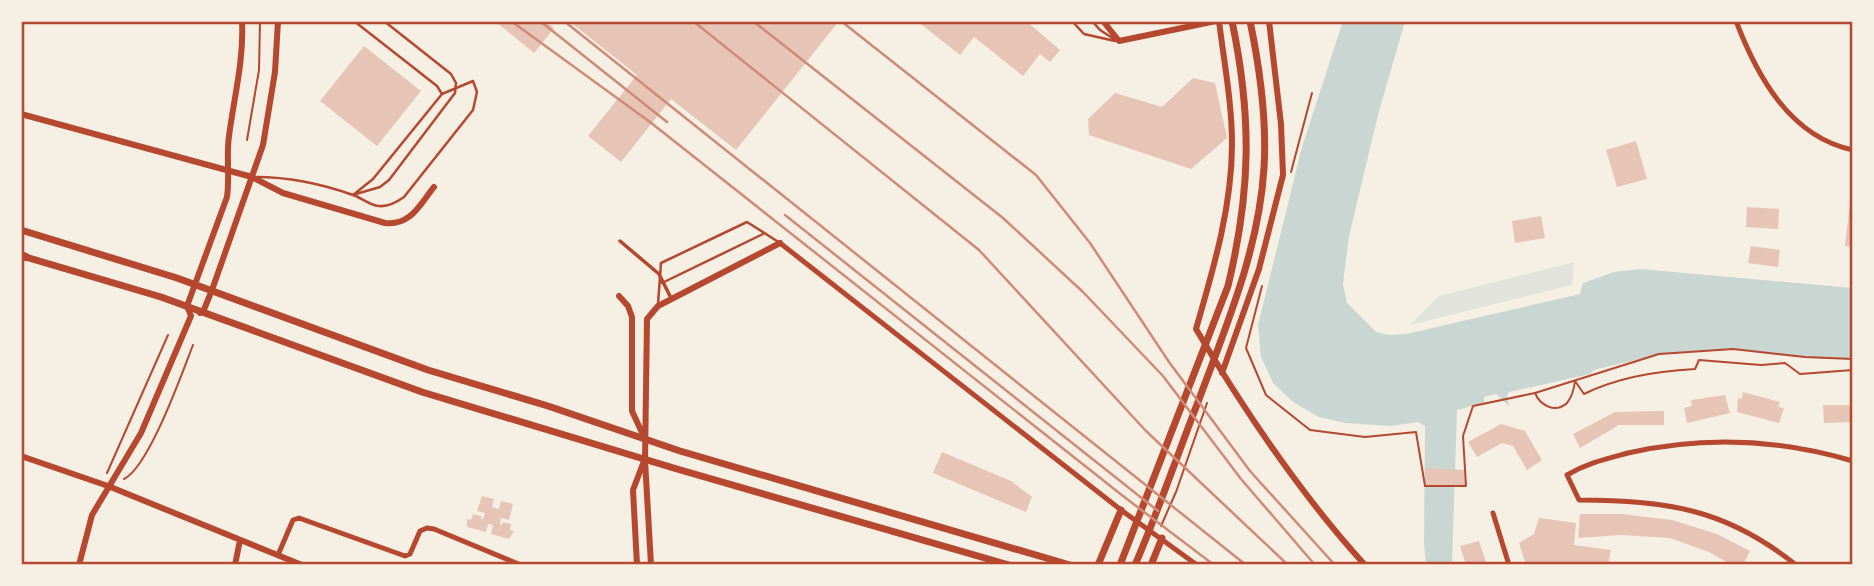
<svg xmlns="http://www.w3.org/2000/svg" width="1874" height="586" viewBox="0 0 1874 586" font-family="'Exo 2',sans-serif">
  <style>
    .green { fill: #e2e4dc }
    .water { fill: #c9d6d2 }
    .building { fill: #e6c5b7 }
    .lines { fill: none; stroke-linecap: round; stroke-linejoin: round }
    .path { stroke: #b5482f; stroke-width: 2 }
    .service { stroke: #b5482f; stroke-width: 2.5 }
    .pedestrian { stroke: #b5482f; stroke-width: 3.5 }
    .minor { stroke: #b5482f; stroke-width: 5 }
    .tertiary { stroke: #b5482f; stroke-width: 6 }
    .secondary { stroke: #b5482f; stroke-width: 7 }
    .trunk { stroke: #b5482f; stroke-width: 8 }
    .rail { stroke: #cf8b77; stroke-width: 2.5 }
    .neatline { fill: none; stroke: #b5482f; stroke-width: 2.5 }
  </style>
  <rect width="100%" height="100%" fill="#f6efe4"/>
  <path class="green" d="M 1574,262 L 1572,285 L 1410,325 L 1439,296 Z"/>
  <path class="water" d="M 1343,21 L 1405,21 L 1378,115 L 1349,236 L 1343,284 L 1347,303 L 1376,332 L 1389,335 L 1406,334 L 1580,294 L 1583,283 L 1614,272 L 1640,269 L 1853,288 L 1853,359 L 1785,356 L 1733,349 L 1661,354 L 1594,370 L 1590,374 L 1509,392 L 1507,395 L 1509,406 L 1496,394 L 1484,397 L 1484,403 L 1457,410 L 1452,565 L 1426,565 L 1424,543 L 1425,426 L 1418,422 L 1391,426 L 1345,423 L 1319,417 L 1293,402 L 1273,383 L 1261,357 L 1258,325 L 1302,147 Z"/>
  <path class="building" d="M 495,21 L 545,21 L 554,28 L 534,53 Z
    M 569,21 L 839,21 L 736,150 L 671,99 L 621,162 L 588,136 L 637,75 Z
    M 917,21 L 1026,21 L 1060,50 L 1050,62 L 1040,54 L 1023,76 L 974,37 L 960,55 Z
    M 364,46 L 421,91 L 377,146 L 320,101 Z
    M 1193,78 L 1215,83 L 1227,138 L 1191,169 L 1089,135 L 1088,119 L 1115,93 L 1162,107 Z
    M 1636,141 L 1647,179 L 1617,187 L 1606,150 Z
    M 1851,194 L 1853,194 L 1853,247 L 1845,246 Z
    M 1747,207 L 1779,209 L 1778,229 L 1746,227 Z
    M 1541,216 L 1545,238 L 1515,243 L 1512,221 Z
    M 1751,246 L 1780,250 L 1778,267 L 1748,263 Z
    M 1743,392 L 1780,402 L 1778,407 L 1784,408 L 1779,423 L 1737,412 L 1738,398 L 1742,399 Z
    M 1725,395 L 1730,413 L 1687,423 L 1684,408 L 1692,406 L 1691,400 Z
    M 1823,405 L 1853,405 L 1853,422 L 1824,423 Z
    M 1664,411 L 1664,425 L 1619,425 L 1580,448 L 1573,434 L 1615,412 Z
    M 1501,424 L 1525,431 L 1542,460 L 1527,470 L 1513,446 L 1502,443 L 1477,457 L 1468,442 Z
    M 942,452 L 1011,481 L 1032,497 L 1026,512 L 933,473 Z
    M 1425,468 L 1465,470 L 1466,486 L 1425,486 Z
    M 482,496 L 494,499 L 492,507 L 499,509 L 501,501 L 513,504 L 509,520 L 501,518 L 500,524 L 502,525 L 503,522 L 511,524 L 510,530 L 514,531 L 509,539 L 491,534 L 493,525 L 488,524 L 486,532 L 467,527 L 467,519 L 471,520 L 473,514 L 481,516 L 481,519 L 483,519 L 485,513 L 477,511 Z
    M 1580,514 L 1622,514 L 1672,520 L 1717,534 L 1750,551 L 1743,565 L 1732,565 L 1709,552 L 1670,538 L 1621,535 L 1578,538 Z
    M 1539,518 L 1576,523 L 1574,545 L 1611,550 L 1608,565 L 1526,565 L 1519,543 L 1534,534 Z
    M 1479,541 L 1487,565 L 1466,565 L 1460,546 Z"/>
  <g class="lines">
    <path class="path" d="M 247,140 L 259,70 L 260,21
      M 1291,172 L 1312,93
      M 1262,286 L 1246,348 L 1266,395 L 1310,430 L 1365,437 L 1416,432 L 1425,486 L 1466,486 L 1463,436 L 1473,406 L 1535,393 L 1659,354 L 1733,349 L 1805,357 L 1853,359
      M 1535,393 C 1540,405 1555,414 1567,403 C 1572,397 1574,389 1575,381 L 1584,394 C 1618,377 1657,371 1695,369 L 1699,360 L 1761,365 L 1785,363 L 1800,374 L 1853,370
      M 107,473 L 168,335
      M 124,479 C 149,467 182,373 193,345
      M 1161,526 L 1176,492 L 1207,403"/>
    <path class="service" d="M 354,21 L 437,86 L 442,94
      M 1072,21 L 1084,34 L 1115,41
      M 1092,21 L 1100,30 L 1114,39
      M 256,177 C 289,177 322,184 353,195 C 362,198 369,205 379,206 C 388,207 397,202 404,197 L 473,110 L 477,92 L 473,81 L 442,94 L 373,179 L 353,195
      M 356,194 L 380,187 L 389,180 L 455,93 L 456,83 L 451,74 L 384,21
      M 662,283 L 763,234
      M 658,304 L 661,263 L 747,222 L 780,243"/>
    <path class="pedestrian" d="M 620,241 L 659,274 L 671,298"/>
    <path class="minor" d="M 1736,21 C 1757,76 1790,137 1853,150
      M 780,243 L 1121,510 L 1197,565
      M 1493,513 L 1509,565
      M 278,555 L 293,520 L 299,518 L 405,556 L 410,554 L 420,531 L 427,528 L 434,529 L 521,565
      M 1796,565 C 1725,508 1667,501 1579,500 L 1567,475 C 1587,463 1606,459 1628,453 C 1703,436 1779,439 1853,461"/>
    <path class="tertiary" d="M 1103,21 L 1119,41 L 1216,21
      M 1219,21 C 1224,62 1232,103 1232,144 C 1232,207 1213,270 1196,329 C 1244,410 1302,496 1365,565
      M 21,114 L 252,177 L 283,193 L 385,223 C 411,226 420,204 434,187
      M 619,296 L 628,306 L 632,317 L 632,411 L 644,437
      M 200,313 L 203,312 L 212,290 L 263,145 L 275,72 L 278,21
      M 1222,373 L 1259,269 L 1283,175 L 1281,124 L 1269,21
      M 21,456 L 108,486 L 302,565
      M 79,565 L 92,515 L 141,433 L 191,316 L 187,306 L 227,197 C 230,177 226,157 229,136 C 234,97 244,61 242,21
      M 235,565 L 240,540
      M 637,565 L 633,490 L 644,461
      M 651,565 L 645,460 L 647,319 L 658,306 L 780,243"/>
    <path class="secondary" d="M 21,230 L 177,278 L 428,370 L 548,406 L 680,451 L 1070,565
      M 22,256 L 161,297 L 422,392 L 677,469 L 1009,565
      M 1098,565 L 1121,510
      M 1120,565 L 1228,286 C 1251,191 1252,117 1232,21
      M 1135,565 C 1158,512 1177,456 1198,402 C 1226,326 1259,250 1264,168 C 1267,119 1260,69 1250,21
      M 1151,565 L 1162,538"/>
    <path class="trunk" d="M 21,255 L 26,257"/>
    <path class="rail" d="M 511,21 L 650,122 L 1123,496 L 1214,565
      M 540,21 L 667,122
      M 564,21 L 1246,565
      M 693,21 L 979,250 L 1146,431 L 1288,565
      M 753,21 L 1003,218 L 1083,292 L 1163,376 L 1241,479 L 1315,565
      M 841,21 L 1036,175 L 1090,243 L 1169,362 L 1250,471 L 1335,565
      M 785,215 L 1158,511"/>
  </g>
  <rect width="1874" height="586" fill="none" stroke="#f6efe4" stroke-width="46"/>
  <rect x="23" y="23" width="1828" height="540" class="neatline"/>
</svg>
